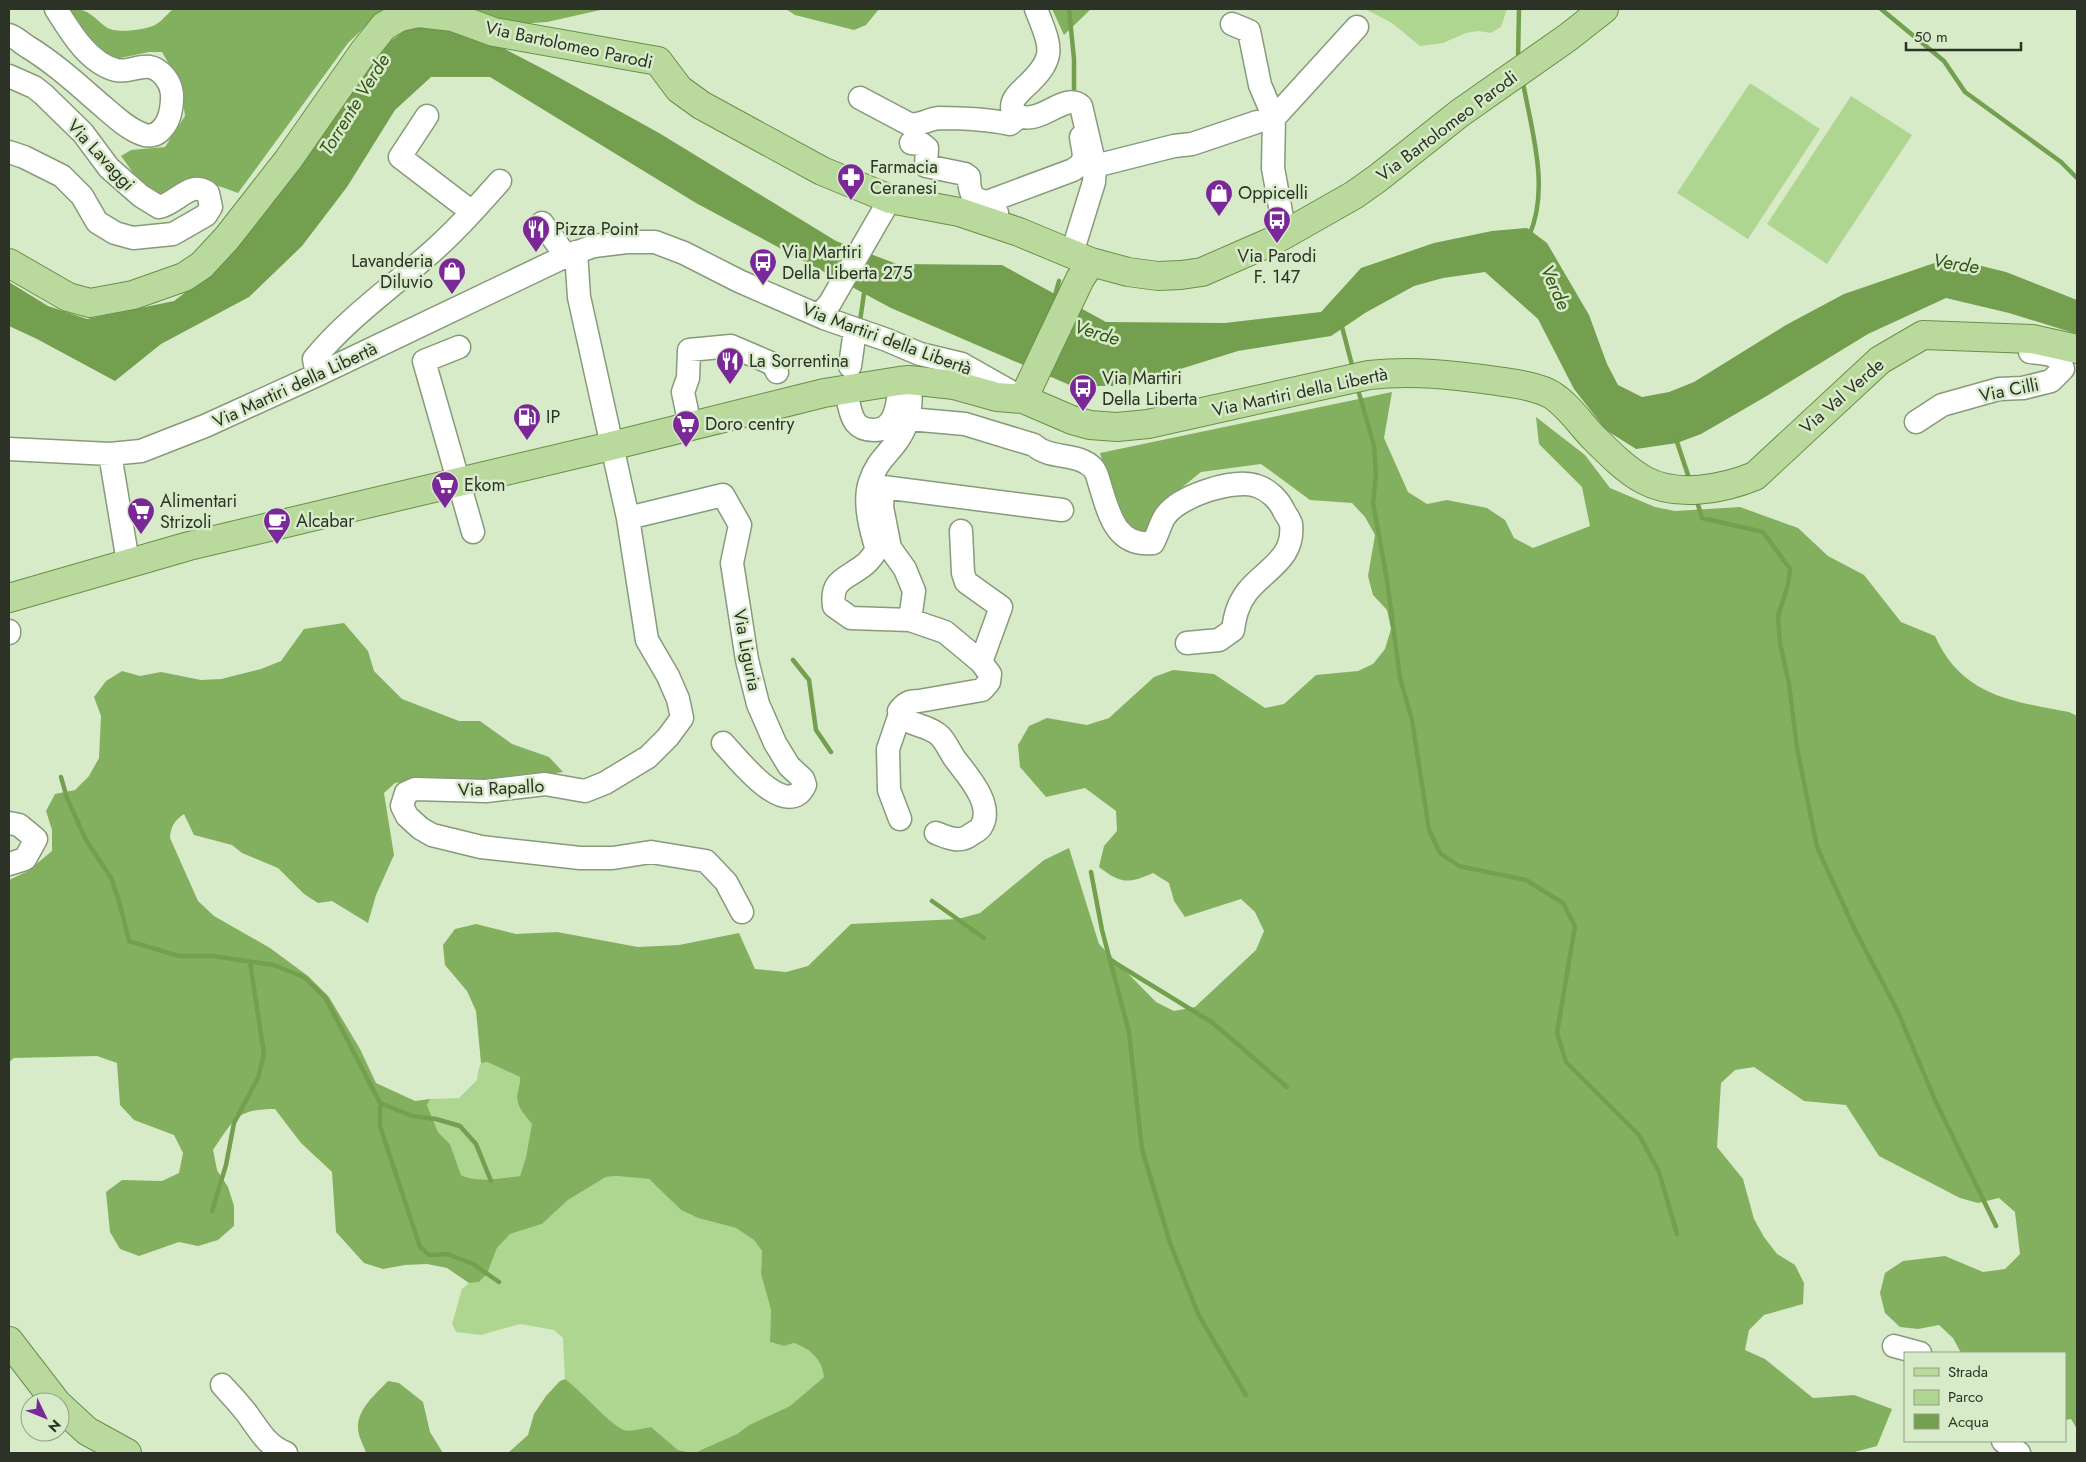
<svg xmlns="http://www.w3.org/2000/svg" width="2086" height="1462" viewBox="0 0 2086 1462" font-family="Jost,sans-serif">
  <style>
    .green { fill: #afd691 }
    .forest { fill: #83b05e }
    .water { fill: #739f4e }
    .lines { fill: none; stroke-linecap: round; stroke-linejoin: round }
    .stream { stroke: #739f4e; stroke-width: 4.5 }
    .minor-casing { stroke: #879a7a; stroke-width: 25 }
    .major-casing { stroke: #698f48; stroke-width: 30 }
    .minor { stroke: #fff; stroke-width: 22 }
    .major { stroke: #b9da9c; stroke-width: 28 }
    .labels { text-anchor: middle; stroke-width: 5; stroke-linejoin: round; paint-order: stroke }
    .street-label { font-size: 18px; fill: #2c3326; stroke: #d7ebc9 }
    .poi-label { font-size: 18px; fill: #2c3326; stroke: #d7ebc9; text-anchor: start }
    .water-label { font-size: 19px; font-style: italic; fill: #36531a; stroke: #d7ebc9 }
  </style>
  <rect width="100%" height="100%" fill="#d7ebc9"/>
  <path class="green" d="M 1365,9 L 1507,9 L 1501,27 L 1491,33 L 1478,31 L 1466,33 L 1443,43 L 1420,46 L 1392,23 Z
    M 1750,83 L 1820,129 L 1748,239 L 1677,193 Z
    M 1851,96 L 1912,135 L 1827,264 L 1767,224 Z
    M 487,1062 L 520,1077 C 521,1084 517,1090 517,1097 C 517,1108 526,1116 533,1124 L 526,1157 L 520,1176 C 503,1178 476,1183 461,1175 L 450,1144 L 438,1132 L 427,1105 L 430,1099 L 459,1098 L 477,1080 L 478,1071 L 481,1063 Z
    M 616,1176 L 649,1179 L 681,1210 L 698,1218 L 736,1228 L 754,1240 L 762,1251 L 761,1274 L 771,1310 L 770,1342 L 784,1346 L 794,1343 C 812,1350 820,1358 824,1377 L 790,1406 L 749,1425 L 737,1434 L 694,1453 L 678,1450 L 651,1427 C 643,1428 631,1432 624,1430 C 609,1425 582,1391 565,1379 L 563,1338 L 554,1330 L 520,1324 L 481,1335 L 456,1332 L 452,1324 L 462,1289 L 469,1283 L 479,1282 L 487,1274 L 497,1248 L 504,1239 L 510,1234 L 542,1224 L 568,1200 L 606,1177 Z"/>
  <path class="forest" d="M 73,9 C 89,9 94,18 106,27 C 116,34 144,30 155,25 C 162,21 168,13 173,9 L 390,9 L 375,17 L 348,43 L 238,193 L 205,181 C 151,202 156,204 121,156 L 131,150 L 165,147 L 185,116 L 181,85 L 162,52 L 149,52 L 111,60 L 82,30 L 71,10 Z
    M 461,9 L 605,9 L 547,22 L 518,24 Z
    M 786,9 L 879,9 L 866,25 L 854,30 L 795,15 Z
    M 1052,9 L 1091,9 L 1064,35 Z
    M 1392,392 L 1384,438 L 1408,492 L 1427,504 L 1447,500 L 1487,508 L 1505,520 L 1514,538 L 1533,548 L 1590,526 L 1582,487 L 1539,444 L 1536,417 L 1585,455 L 1610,488 L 1655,507 L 1675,511 L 1740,507 L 1798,528 L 1828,556 L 1864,575 L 1901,622 L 1935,636 C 1962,696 2011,701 2069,712 L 2077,716 L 2077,1429 L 2071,1419 L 2065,1420 L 2065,1353 L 1961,1353 L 1953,1338 L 1939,1325 L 1918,1329 L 1900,1327 L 1885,1313 L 1880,1293 L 1885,1273 L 1903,1261 L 1945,1256 L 1983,1272 L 2005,1269 L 2020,1254 L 2015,1212 L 1999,1198 L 1978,1203 L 1960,1198 L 1879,1156 L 1846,1105 L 1804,1101 L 1754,1067 L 1735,1070 L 1721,1083 L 1717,1147 L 1743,1179 L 1754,1219 L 1764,1237 L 1777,1254 L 1795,1265 L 1804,1283 L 1803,1304 L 1764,1315 L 1749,1330 L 1745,1350 L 1765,1359 L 1813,1398 L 1854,1395 L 1892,1409 L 1877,1446 L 1851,1453 L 508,1453 L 528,1435 L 534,1414 L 546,1396 L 560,1381 L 565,1379 C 582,1391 609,1424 624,1430 C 631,1432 643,1428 651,1427 L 678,1450 L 694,1453 L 737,1434 L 749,1425 L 790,1406 L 824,1377 C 821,1359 812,1350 794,1343 L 784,1346 L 770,1342 L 771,1310 L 761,1274 L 762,1251 L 754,1240 L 736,1228 L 698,1218 L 681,1210 L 649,1179 L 616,1176 L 606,1177 L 568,1200 L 542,1224 L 510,1234 L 497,1248 L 487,1274 L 479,1282 L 469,1283 L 447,1268 L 427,1264 L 405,1265 L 383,1269 L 364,1263 L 336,1232 L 332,1172 L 301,1143 L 275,1109 C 235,1109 234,1120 213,1150 L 217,1170 L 228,1187 L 234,1206 L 234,1226 L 218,1240 L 198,1246 L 179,1242 L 139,1256 L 120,1249 L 110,1232 L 106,1192 L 122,1180 L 162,1181 L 179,1173 L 183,1153 L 174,1135 L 134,1120 L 120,1105 L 117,1063 L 97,1056 L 14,1058 L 9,1062 L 9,880 L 28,871 L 52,851 L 52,830 L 46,811 L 55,794 L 75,790 L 89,776 L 99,758 L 101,716 L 94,697 L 106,681 L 122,671 L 140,676 L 161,672 L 201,680 L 221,679 L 261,669 L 281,661 L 304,629 L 344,623 L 368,651 L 374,671 L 402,699 L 459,721 L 480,721 L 512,744 L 549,757 L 563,772 L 523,778 L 488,781 L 433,778 L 395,783 L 384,793 L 394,855 L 376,895 L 368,923 L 332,901 L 318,903 L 304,894 L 278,868 L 242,853 L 232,845 L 194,835 L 184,814 C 174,821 171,826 170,838 L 198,901 L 214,916 L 270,948 L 308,976 L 329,997 L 360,1049 L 376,1083 L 415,1101 L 430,1099 L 427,1105 L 438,1132 L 450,1144 L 461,1175 C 476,1183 503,1178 520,1176 L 526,1157 L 532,1124 C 526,1116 517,1108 517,1097 C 517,1090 521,1084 520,1077 L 487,1062 L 481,1063 L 476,1011 L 467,991 L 445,965 L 443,945 L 455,929 L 476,924 L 516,934 L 557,932 L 638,947 L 679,945 L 739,933 L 755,969 L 786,972 L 808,966 L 851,924 L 958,919 L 980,913 L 1044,860 L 1069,848 L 1099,944 L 1156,1002 L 1174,1011 L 1195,1007 L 1256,950 L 1264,931 L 1255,912 L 1241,899 L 1185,917 L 1174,901 L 1169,883 L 1153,873 C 1128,884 1121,884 1099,867 L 1104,846 L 1117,831 L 1116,811 L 1085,788 L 1046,797 L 1020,767 L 1018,745 L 1029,726 L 1047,718 L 1087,725 L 1109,718 L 1154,677 L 1173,670 L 1214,674 L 1265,708 L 1284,704 L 1316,675 L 1358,671 L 1373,664 L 1385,649 L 1391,629 L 1387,610 L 1373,595 L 1368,576 L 1375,535 L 1365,517 L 1352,503 L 1310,500 L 1261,464 L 1201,472 L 1164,502 L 1150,535 L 1130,531 L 1119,517 L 1100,453 Z
    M 388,1381 L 399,1383 L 423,1402 L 430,1432 L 443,1453 L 366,1453 C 364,1447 361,1441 359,1435 C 353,1412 374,1396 388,1381 Z"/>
  <path class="water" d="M 410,27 L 443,28 L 495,44 L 549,72 L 659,133 L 836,241 L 897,264 L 1002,265 L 1106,322 L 1225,323 L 1321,312 L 1361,268 L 1434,243 L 1492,231 L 1527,228 L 1547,243 L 1589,315 L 1607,364 L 1618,385 L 1642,397 L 1669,392 L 1694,382 L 1786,325 L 1844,294 L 1949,258 L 2006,272 L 2077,300 L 2077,334 L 2009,313 L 1946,298 L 1868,334 L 1765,397 L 1701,434 L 1677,443 L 1636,449 L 1606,430 L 1574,389 L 1538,319 L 1485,272 L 1443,278 L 1414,286 L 1365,313 L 1331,336 L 1238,351 L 1126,386 L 1072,386 L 891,308 L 696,203 L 490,77 L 431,77 L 395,110 L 347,187 L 302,246 L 249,297 L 161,344 L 115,381 L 37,339 L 9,326 L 9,282 L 48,306 L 87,319 L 174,301 L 207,276 L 386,44 Z"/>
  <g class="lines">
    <path class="stream" d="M 1069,9 L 1074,59 L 1074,89
      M 1881,9 L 1944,61 L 1965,92 L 2061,162 L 2077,178
      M 1518,59 L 1519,9
      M 1523,83 C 1532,132 1550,189 1529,236
      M 1054,299 L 1059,281
      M 860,321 L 865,287
      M 1341,323 L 1353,369
      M 1357,386 L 1374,446 L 1376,476 L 1373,503 L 1387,580 L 1400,678 L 1412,720 L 1429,830 L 1440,853 L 1459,866 L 1526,880 L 1563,903 L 1575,926 L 1557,1033 L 1566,1062 L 1639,1135 L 1659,1172 L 1677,1234
      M 1676,439 L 1690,481
      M 1696,498 L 1702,518 L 1763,532 L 1790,569 L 1788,585 L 1778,616 L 1780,643 L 1789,684 L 1797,748 L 1817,847 L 1855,930 L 1898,1012 L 1935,1100 L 1996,1226
      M 793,660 L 809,680 L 816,730 L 831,752
      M 61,777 L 67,798 L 86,840 L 111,878 L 119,901 L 129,941 L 179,956 L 213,956 L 273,965 L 304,977 L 325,997 L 380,1103 L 380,1126 L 420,1247 L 429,1255 L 447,1254 L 473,1264 L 499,1282
      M 1091,872 L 1102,930 L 1129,1032 L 1142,1149 L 1170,1243 L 1199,1316 L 1246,1395
      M 932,901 L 984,938
      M 1112,961 L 1213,1023 L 1287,1087
      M 380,1103 L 412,1116 L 436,1119 L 460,1126 L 476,1144 L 491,1181
      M 212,1211 L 226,1165 L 234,1123 L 258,1078 L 264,1054 L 250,962"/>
    <g class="minor-casing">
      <path id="minor" d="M 1036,9 C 1051,48 1058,57 1024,88 C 1018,94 1012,99 1012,108 L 1016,115 C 1041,127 1064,91 1081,106 L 1095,166 L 1094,182 L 1072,253
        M 1232,24 L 1249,31 L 1260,85 L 1274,118 L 1273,168 L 1285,234
        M 9,35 C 16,37 21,43 28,47 C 54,63 76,83 99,103 C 112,114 126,128 142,134 C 158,141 169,123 171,109 C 173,97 173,87 165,77 C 148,56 133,74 116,70 C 88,63 70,31 56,9
        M 9,76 L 34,87 L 43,94 L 83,133 L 109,168 L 141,196 L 159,207 C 176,204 191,179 208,193 L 211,207 L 206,215 L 173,234 L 133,238 L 115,233 L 97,222 L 82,196 L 62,176 L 24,157 L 9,152
        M 860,98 L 909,124 C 920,126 928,119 939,118 C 962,118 987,119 1010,124 L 1019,117
        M 427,116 L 400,157 L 472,212
        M 1274,118 L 1357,27
        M 911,143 L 922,144 L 927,148 L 926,166 L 965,174 L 969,177 C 969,212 989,192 997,213
        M 1095,166 L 1174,146 L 1192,144 L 1257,122
        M 987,202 L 1073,170 C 1089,160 1083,153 1081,137
        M 542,223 L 566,256
        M 576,252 L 579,297 L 628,518 L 647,640 L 668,676 L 678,699 L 682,718 L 668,737 L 648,757 L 605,783 L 585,791 L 545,784 L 486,791 L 415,789 L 406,793 L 402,806 L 407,816 L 420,828 L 432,835 L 481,847 L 580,858 L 613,858 L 651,852 L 706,861 L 726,882 L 742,912
        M 815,314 L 824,310 L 830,303 L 890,199
        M 459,347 L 424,361 L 473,532
        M 850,366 L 855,330
        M 317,375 L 314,359 C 346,320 388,290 426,257 C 453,234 477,207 500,181
        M 909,380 C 913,403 910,425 895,444 C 883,459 876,464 870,482 C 863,502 871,531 877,550 C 873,555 869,562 864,565 C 847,579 830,579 834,606 L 851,618 L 910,620 L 945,632 L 981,662 L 990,674 L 989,682 L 982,690 L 919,701 C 909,701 905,703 899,711 C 908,728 927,723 940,736 C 946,742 950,752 955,759 C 967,775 995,805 981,827 C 979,831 972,833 969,836 C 958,843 947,837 936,833
        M 848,401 C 850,409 851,417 856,423 C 861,429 867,430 874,430 C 891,430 896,414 898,399
        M 909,419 L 965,424 L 1034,445 C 1050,460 1078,452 1093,468 C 1097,472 1098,479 1100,485 C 1109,514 1116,547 1153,543 C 1157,536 1162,519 1166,515 C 1180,496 1233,478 1257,486 C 1269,490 1279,500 1284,511 C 1286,515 1290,520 1291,524 C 1295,559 1265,569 1247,592 C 1238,604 1235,615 1233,630 L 1219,640 L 1187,643
        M 1916,422 L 1942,405 L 1999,389 L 2023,388 L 2051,381 L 2063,369 C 2059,352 2044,354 2030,352
        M 690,426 L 683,392 L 688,378 L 689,350 L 731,346 L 773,364 L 777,372
        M 9,449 L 110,454 L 141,451 L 205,426 L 317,375 L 566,256 L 594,246 L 627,242 L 655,242 L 684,253 L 739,281 L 824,318 L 887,340 L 920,354 L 962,364 L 1020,397
        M 110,454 L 128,562
        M 628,518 L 723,495 L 740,525 L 732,563 L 747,660 L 758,704 L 775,743 L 789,766 L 803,779 L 805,785 C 787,823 737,758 723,743
        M 961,531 L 963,573 L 966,582 L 1001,607 L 981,662
        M 910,620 L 914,591 L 905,569 L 890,548 L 882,507 L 883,487 L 1062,510
        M 9,631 L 9,633
        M 900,714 L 888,749 L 889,790 L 900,819
        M 9,823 L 19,825 L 36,839 L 25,859 L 9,864
        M 1894,1346 L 1920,1353
        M 222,1385 C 231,1395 240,1404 248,1415 C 259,1430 267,1446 286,1453
        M 2003,1441 L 2019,1453"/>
    </g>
    <g class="major-casing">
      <path id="major" d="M 9,263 L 68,297 L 90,303 L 133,295 L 184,277 L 202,265 L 227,238 L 288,160 L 364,51 L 384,26 L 400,17 L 418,13 L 453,17 L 494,32 L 658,61 L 679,89 L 701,105 L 822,171 L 890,199 L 959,212 L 1019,232 L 1091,262
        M 1023,399 L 1080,279 L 1091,262 L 1128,272 L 1158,276 L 1181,275 L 1202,272 L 1273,241 L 1354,195 L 1378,178 L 1460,113 L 1567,38 L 1604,9
        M 9,598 L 189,546 L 611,446 L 824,393 L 899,381 L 909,380 L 954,385 L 997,397 L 1023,399 L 1072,420 L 1090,425 L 1117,427 L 1148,424 L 1369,375 C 1414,370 1453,375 1497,381 C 1515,384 1537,386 1552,395 C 1569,406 1581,425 1595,439 C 1610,454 1626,470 1644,480 C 1677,498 1723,489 1755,476 L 1880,360 L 1923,335 L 2032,339 L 2077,349
        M 9,1341 L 56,1402
        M 60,1406 L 87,1431 L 127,1453"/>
    </g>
    <use href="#minor" class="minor"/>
    <use href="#major" class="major"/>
  </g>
  <defs>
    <g id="pharmacy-pin" transform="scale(1.4375)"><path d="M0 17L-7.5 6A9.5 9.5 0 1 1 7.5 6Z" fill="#7a2797" stroke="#d7ebc9"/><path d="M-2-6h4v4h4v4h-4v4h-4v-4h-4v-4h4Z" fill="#fff"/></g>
    <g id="shop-pin" transform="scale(1.4375)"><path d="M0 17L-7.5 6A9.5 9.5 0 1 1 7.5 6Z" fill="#7a2797" stroke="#d7ebc9"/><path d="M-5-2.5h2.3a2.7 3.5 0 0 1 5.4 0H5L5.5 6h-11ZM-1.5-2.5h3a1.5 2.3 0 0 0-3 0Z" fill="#fff"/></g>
    <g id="bus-pin" transform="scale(1.4375)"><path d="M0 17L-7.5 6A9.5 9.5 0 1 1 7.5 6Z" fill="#7a2797" stroke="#d7ebc9"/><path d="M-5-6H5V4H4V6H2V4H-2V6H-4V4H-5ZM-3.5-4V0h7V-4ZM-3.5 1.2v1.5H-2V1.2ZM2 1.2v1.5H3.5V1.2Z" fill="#fff"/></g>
    <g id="restaurant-pin" transform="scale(1.4375)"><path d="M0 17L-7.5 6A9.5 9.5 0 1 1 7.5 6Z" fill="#7a2797" stroke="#d7ebc9"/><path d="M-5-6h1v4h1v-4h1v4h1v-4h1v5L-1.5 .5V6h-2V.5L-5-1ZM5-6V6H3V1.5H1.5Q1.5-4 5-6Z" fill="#fff"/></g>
    <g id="fuel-pin" transform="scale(1.4375)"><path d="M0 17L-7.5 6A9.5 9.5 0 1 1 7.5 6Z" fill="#7a2797" stroke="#d7ebc9"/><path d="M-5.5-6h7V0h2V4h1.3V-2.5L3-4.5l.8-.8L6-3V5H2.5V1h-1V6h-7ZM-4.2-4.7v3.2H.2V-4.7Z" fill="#fff"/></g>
    <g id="supermarket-pin" transform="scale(1.4375)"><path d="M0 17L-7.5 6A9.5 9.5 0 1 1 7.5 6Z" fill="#7a2797" stroke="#d7ebc9"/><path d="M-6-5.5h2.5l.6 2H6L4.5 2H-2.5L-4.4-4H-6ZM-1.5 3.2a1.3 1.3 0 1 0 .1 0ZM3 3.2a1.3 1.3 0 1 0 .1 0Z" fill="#fff"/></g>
    <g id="cafe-pin" transform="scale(1.4375)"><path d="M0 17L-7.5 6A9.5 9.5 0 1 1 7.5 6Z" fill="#7a2797" stroke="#d7ebc9"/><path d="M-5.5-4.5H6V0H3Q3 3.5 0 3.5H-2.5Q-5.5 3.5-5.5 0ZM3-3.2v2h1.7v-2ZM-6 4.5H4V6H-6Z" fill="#fff"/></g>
  </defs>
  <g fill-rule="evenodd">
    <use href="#pharmacy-pin" x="851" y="177"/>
    <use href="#shop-pin" x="1219" y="193"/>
    <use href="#bus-pin" x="1277" y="220"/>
    <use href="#restaurant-pin" x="536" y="229"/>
    <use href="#bus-pin" x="763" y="262"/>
    <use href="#shop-pin" x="452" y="271"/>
    <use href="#restaurant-pin" x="730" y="361"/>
    <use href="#bus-pin" x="1083" y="388"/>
    <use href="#fuel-pin" x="527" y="417"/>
    <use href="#supermarket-pin" x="686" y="424"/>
    <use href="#supermarket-pin" x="445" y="485"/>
    <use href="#supermarket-pin" x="141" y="511"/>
    <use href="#cafe-pin" x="277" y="521"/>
  </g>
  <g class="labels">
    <g class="street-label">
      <text transform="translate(569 45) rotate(12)" y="6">Via Bartolomeo Parodi</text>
      <text transform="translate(1447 126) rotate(-37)" y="6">Via Bartolomeo Parodi</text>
      <text transform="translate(101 155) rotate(47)" y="6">Via Lavaggi</text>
      <text transform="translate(887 339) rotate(20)" y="6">Via Martiri della Libertà</text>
      <text transform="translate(295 385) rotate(-25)" y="6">Via Martiri della Libertà</text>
      <text transform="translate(2009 390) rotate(-11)" y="6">Via Cilli</text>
      <text transform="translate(1300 392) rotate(-12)" y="6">Via Martiri della Libertà</text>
      <text transform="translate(1842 396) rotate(-41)" y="6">Via Val Verde</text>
      <text transform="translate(747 650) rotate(79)" y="6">Via Liguria</text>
      <text transform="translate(501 788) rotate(-3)" y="6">Via Rapallo</text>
    </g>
    <g class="poi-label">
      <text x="870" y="173">Farmacia<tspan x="870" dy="21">Ceranesi</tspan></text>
      <text x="1238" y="199">Oppicelli</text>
      <text x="555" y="235">Pizza Point</text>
      <text x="782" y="258">Via Martiri<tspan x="782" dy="21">Della Liberta 275</tspan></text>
      <text x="1277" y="262" text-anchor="middle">Via Parodi<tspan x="1277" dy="21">F. 147</tspan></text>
      <text x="433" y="267" text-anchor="end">Lavanderia<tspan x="433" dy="21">Diluvio</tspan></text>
      <text x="749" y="367">La Sorrentina</text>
      <text x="1102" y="384">Via Martiri<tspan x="1102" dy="21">Della Liberta</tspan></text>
      <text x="546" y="423">IP</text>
      <text x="705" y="430">Doro centry</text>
      <text x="464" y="491">Ekom</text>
      <text x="160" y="507">Alimentari<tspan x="160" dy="21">Strizoli</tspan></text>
      <text x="296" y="527">Alcabar</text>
    </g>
    <g class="water-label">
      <text transform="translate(354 104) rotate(-58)" y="7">Torrente Verde</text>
      <text transform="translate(1956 263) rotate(9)" y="7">Verde</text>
      <text transform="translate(1556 287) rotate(66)" y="7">Verde</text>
      <text transform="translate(1097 332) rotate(17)" y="7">Verde</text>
    </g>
  </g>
  <rect width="2086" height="1462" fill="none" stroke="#2c3326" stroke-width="20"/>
  <rect x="1904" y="1352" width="162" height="90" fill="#d7ebc9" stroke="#93a188"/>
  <rect x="1914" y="1368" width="25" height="8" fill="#b9da9c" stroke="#93a188"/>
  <text x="1948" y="1377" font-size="15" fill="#2c3326">Strada</text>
  <rect x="1914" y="1390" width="25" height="15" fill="#afd691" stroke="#93a188"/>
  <text x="1948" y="1402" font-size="15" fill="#2c3326">Parco</text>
  <rect x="1914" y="1414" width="25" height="15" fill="#739f4e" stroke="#93a188"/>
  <text x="1948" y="1427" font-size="15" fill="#2c3326">Acqua</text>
  <g transform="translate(45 1417) rotate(133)"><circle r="24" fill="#d7ebc9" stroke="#93a188"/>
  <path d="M0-4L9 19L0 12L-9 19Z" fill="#7a2797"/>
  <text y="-8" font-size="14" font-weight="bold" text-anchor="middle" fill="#2c3326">N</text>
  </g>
  <path d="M1906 42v8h115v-8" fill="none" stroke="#2c3326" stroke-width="2.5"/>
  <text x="1914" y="42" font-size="15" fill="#2c3326" stroke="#d7ebc9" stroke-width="4" paint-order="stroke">50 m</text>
</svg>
